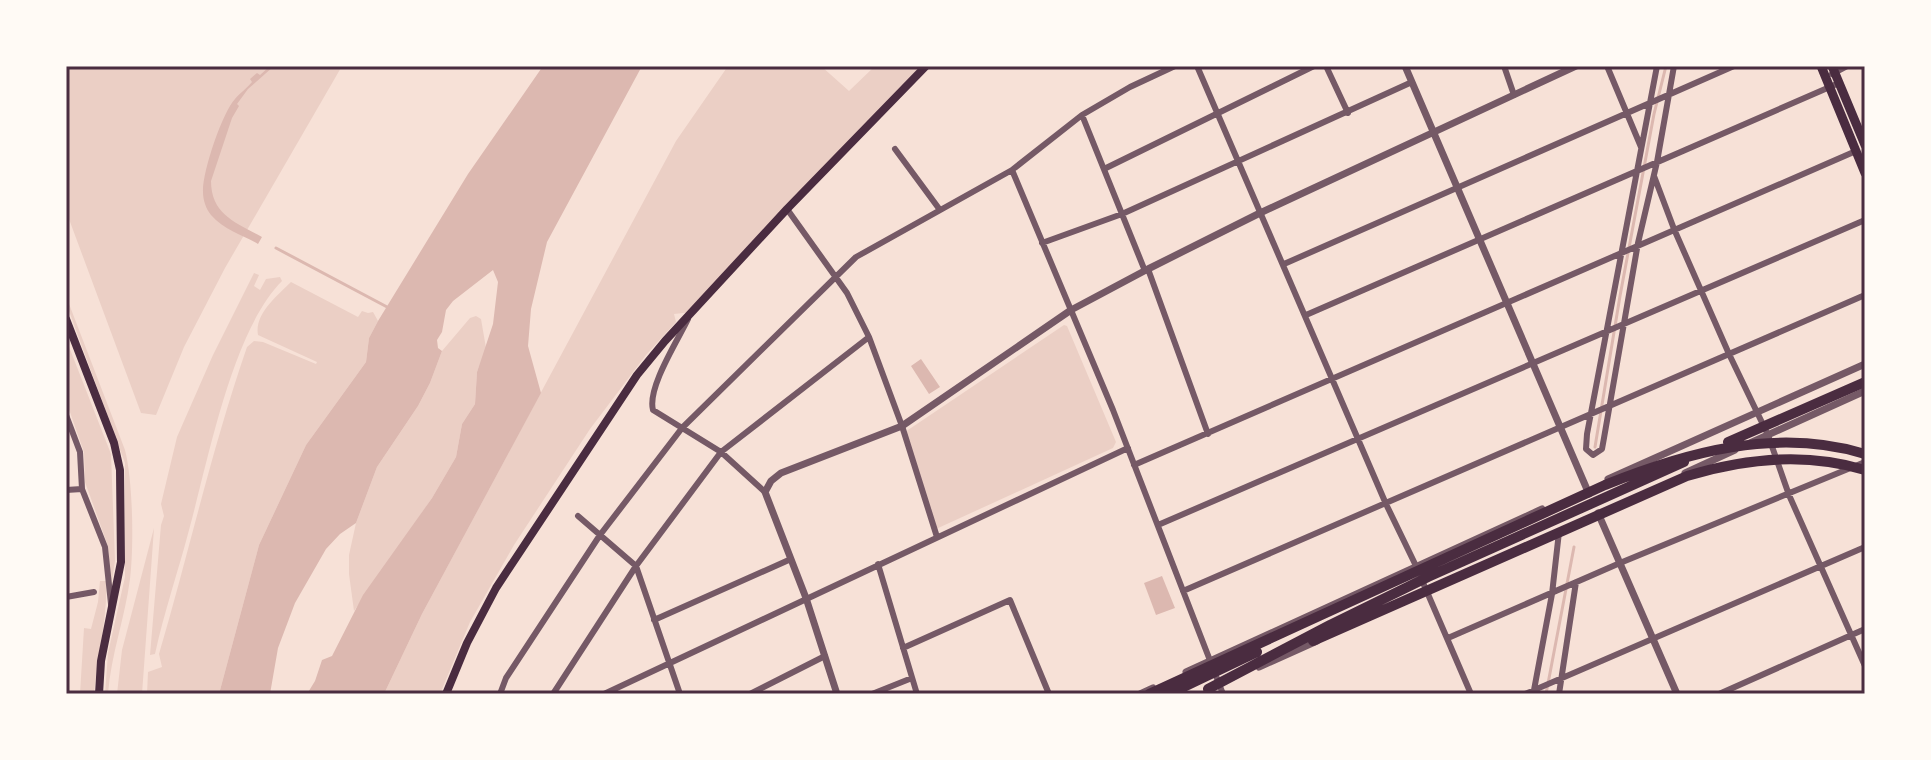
<svg xmlns="http://www.w3.org/2000/svg" width="1931" height="760" viewBox="0 0 1931 760" font-family="Ubuntu,sans-serif">
  <style>
    .green { fill: #ebcfc5 }
    .water { fill: #dcb8b0 }
    .lines { fill: none; stroke-linecap: round; stroke-linejoin: round }
    .stream { stroke: #dcb8b0; stroke-width: 3 }
    .minor { stroke: #755966; stroke-width: 6 }
    .tertiary { stroke: #755966; stroke-width: 7 }
    .secondary { stroke: #4a2c40; stroke-width: 8 }
    .primary { stroke: #4a2c40; stroke-width: 9 }
    .motorway { stroke: #4a2c40; stroke-width: 10 }
    .neatline { fill: none; stroke: #4a2c40; stroke-width: 3 }
  </style>
  <rect width="100%" height="100%" fill="#f7e1d7"/>
  <path class="green" d="M 66,66 L 342,66 L 225,268 L 184,347 L 156,415 L 141,413 L 66,211 Z
    M 728,66 L 821,66 L 849,91 L 875,66 L 926,66 L 692,312 L 674,314 L 676,322 L 646,355 L 590,429 L 514,545 L 470,622 L 440,694 L 384,694 L 422,614 L 676,141 Z
    M 254,273 L 259,275 L 254,286 L 260,290 L 266,279 L 280,277 L 282,281 C 232,331 208,461 189,530 C 178,572 164,612 155,654 L 150,655 L 161,525 L 164,516 L 161,504 L 177,437 L 213,355 Z
    M 291,282 L 358,317 L 362,311 L 368,313 L 373,312 L 378,321 L 369,338 L 366,362 L 306,445 L 259,545 L 219,694 L 147,694 L 148,672 L 162,667 L 159,654 C 189,552 212,448 247,347 L 254,341 L 263,342 L 316,364 L 317,362 L 258,335 C 254,314 278,295 291,282 Z
    M 66,296 L 125,450 C 133,481 134,547 130,579 C 125,618 111,654 108,694 L 105,694 L 108,653 L 125,577 L 125,463 L 66,303 Z
    M 476,316 L 481,319 L 486,348 L 477,372 L 475,404 L 462,424 L 456,457 L 432,498 L 354,611 L 349,574 L 349,555 L 356,523 L 377,467 L 418,406 L 430,383 L 442,351 L 470,318 Z
    M 1064,325 L 1067,326 L 1116,442 L 1113,448 L 936,529 L 905,432 Z
    M 66,339 L 111,454 L 115,561 L 111,587 L 108,546 L 85,482 L 84,452 L 66,401 Z
    M 154,528 L 142,694 L 117,694 L 122,650 Z
    M 100,581 L 106,581 C 108,617 97,657 94,694 L 80,694 L 84,628 L 91,629 L 98,602 Z"/>
  <path class="water" d="M 270,66 L 274,66 L 248,89 L 237,104 L 239,106 L 232,118 L 211,181 C 211,215 237,223 262,237 L 258,244 C 243,235 224,230 211,215 C 206,209 203,200 203,192 C 202,173 222,113 235,99 C 239,94 247,88 252,82 L 250,79 L 257,73 L 260,75 Z
    M 543,66 L 642,66 L 547,242 L 531,309 L 528,346 L 541,393 L 422,614 L 384,694 L 307,694 L 315,681 L 322,660 L 332,656 L 363,595 L 432,498 L 456,457 L 462,424 L 475,404 L 477,372 L 493,324 L 498,282 L 493,270 L 453,301 L 446,310 L 442,332 L 437,340 L 438,348 L 442,351 L 430,383 L 418,406 L 377,467 L 356,523 L 340,534 L 326,549 L 295,603 L 278,648 L 270,694 L 219,694 L 259,545 L 306,445 L 366,362 L 369,338 L 378,321 L 468,174 Z
    M 921,359 L 940,387 L 929,394 L 911,366 Z
    M 1162,576 L 1175,608 L 1156,615 L 1144,583 Z"/>
  <g class="lines">
    <path class="stream" d="M 276,248 L 389,308
      M 1595,447 L 1620,296 L 1654,114 L 1666,66
      M 1546,694 L 1574,547"/>
    <path class="minor" d="M 1197,66 L 1386,504 L 1417,568
      M 1326,66 L 1348,113
      M 1504,66 L 1514,95
      M 1607,66 L 1641,147
      M 1657,66 L 1587,434 L 1586,449 L 1593,455 L 1602,449 L 1604,438 L 1638,243 L 1657,162 L 1674,66
      M 1832,74 L 1847,66
      M 1082,115 L 1145,271
      M 895,149 L 940,210
      M 1104,169 L 1314,66
      M 1012,170 L 1113,410 L 1223,694
      M 1654,176 L 1674,229 L 1729,354 L 1768,435 L 1789,495 L 1865,666
      M 787,209 L 847,293 L 869,337 L 902,426 L 937,537
      M 1042,243 L 1122,214 L 1412,82
      M 1284,264 L 1734,66
      M 1148,269 L 1208,434
      M 1306,315 L 1839,83
      M 688,319 C 678,340 647,388 653,410 L 721,452 L 765,492
      M 66,415 L 80,452 L 82,489 L 105,547 L 111,604
      M 1134,465 L 1856,151
      M 66,490 L 82,489
      M 578,516 L 636,566 L 680,694
      M 1158,525 L 1865,220
      M 878,564 L 917,694
      M 1421,578 L 1471,694
      M 1183,591 L 1865,295
      M 66,597 L 94,592
      M 654,620 L 791,559
      M 1448,638 L 1620,563 L 1865,462
      M 903,648 L 1010,600 L 1049,694
      M 1534,690 L 1552,594 L 1559,532
      M 500,694 L 506,678 L 600,535 L 682,428 L 856,257 L 1012,170 L 1082,115 L 1130,87 L 1175,66
      M 553,694 L 636,566 L 721,452 L 869,337
      M 604,694 L 1128,448
      M 750,694 L 825,656
      M 872,694 L 912,678
      M 1525,694 L 1865,547
      M 1559,694 L 1576,582
      M 1719,694 L 1865,629"/>
    <path class="tertiary" d="M 1405,66 L 1589,494
      M 1750,443 L 1865,391
      M 1685,473 L 1735,450
      M 1608,479 L 1865,364
      M 1598,513 L 1677,694
      M 1259,667 L 1317,641
      M 1186,672 L 1542,509
      M 837,694 L 806,598 L 765,492 L 771,481 L 781,473 L 902,426 L 1071,310 L 1148,269 L 1260,213 L 1576,66
      M 1140,694 L 1153,688"/>
    <path class="secondary" d="M 66,319 L 114,443 L 120,470 L 121,562 L 101,661 L 99,694
      M 446,694 L 467,643 L 496,588 L 637,375 L 665,341 L 787,209 L 926,66"/>
    <path class="primary" d="M 1821,66 L 1865,173
      M 1832,66 L 1865,145"/>
    <path class="motorway" d="M 1728,442 L 1865,382
      M 1313,641 L 1687,476 C 1746,458 1806,452 1865,470
      M 1208,689 L 1330,625 L 1428,577 L 1684,462
      M 1149,694 L 1605,485 C 1687,452 1777,427 1865,454
      M 1169,694 L 1257,652"/>
  </g>
  <rect width="1931" height="760" fill="none" stroke="#fffaf5" stroke-width="136"/>
  <rect x="68" y="68" width="1795" height="624" class="neatline"/>
</svg>
